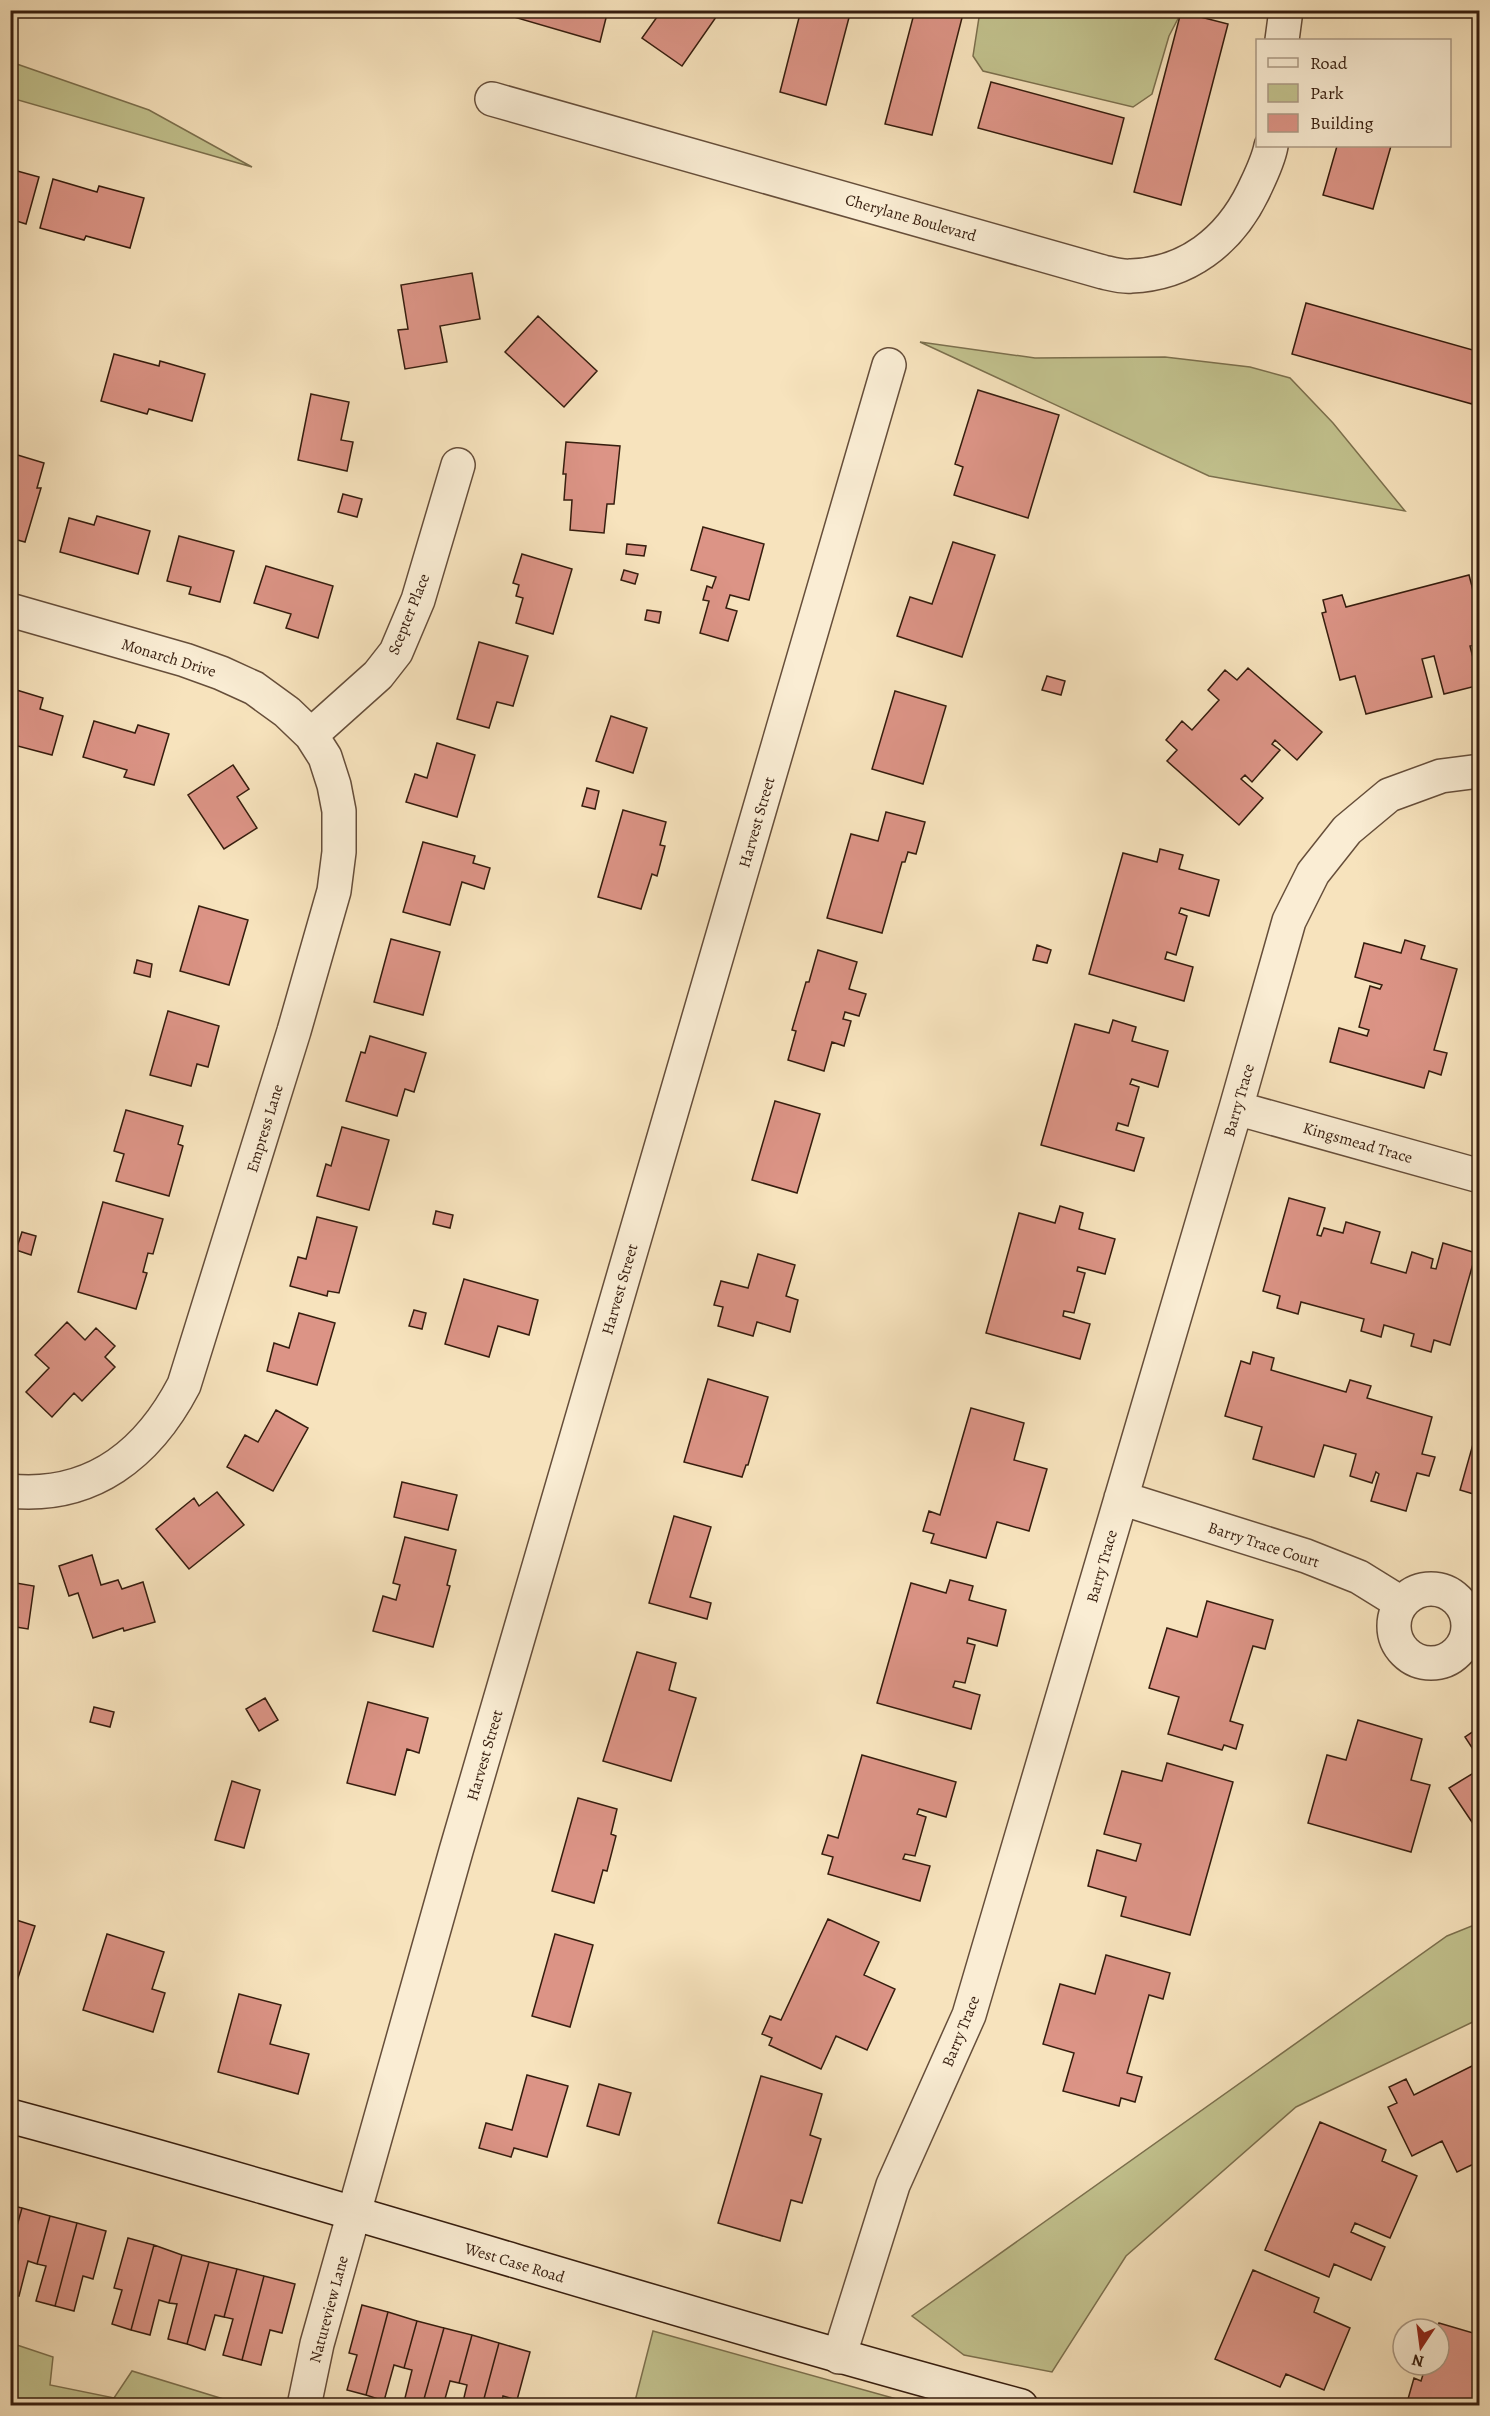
<svg xmlns="http://www.w3.org/2000/svg" width="1490" height="2416" viewBox="0 0 1490 2416" font-family="Alegreya,serif">
  <style>
    .green { fill: #c2c28e; stroke: #7c704e; stroke-width: 1.5 }
    .building { fill: #dc9486; stroke: #361d0e; stroke-width: 1.5 }
    .lines { fill: none; stroke-linecap: round; stroke-linejoin: round }
    .street-casing { stroke: #664e3a; stroke-width: 36 }
    .secondary-casing { stroke: #361d0e; stroke-width: 36 }
    .street { stroke: #faedd4; stroke-width: 33 }
    .secondary { stroke: #faedd4; stroke-width: 33 }
    .labels { text-anchor: middle; stroke-width: 6; stroke-linejoin: round; paint-order: stroke }
    .street-label { font-size: 16px; fill: #361d0e; stroke: #faedd4 }
  </style>
  <rect width="100%" height="100%" fill="#f7e3bd"/>
  <filter id="stains"><feTurbulence type="fractalNoise" baseFrequency=".00333" numOctaves="4"/><feColorMatrix values="0 0 0 0 .2 0 0 0 0 .09 0 0 0 0 .02 0 0 0 .5 -.17"/></filter>
  <radialGradient id="worn" r=".72"><stop offset=".6" stop-color="#630" stop-opacity="0"/><stop offset="1" stop-color="#630" stop-opacity=".3"/></radialGradient>
  <path class="green" d="M 980,11 L 1182,11 L 1169,36 L 1152,94 L 1133,107 L 983,71 L 973,56 Z
    M 11,62 L 149,110 L 252,167 L 11,98 Z
    M 920,342 L 1035,358 L 1165,357 L 1250,367 L 1290,378 L 1333,423 L 1405,511 L 1209,476 Z
    M 1479,1923 L 1479,2019 L 1296,2107 L 1126,2256 L 1052,2372 L 964,2355 L 912,2316 L 1447,1936 Z
    M 653,2331 L 918,2405 L 634,2405 Z
    M 11,2343 L 53,2357 L 50,2385 L 114,2398 L 132,2371 L 243,2405 L 11,2405 Z"/>
  <path class="building" d="M 490,10 L 608,10 L 600,42 Z
    M 662,10 L 721,10 L 682,66 L 642,38 Z
    M 801,10 L 851,10 L 826,105 L 780,92 Z
    M 915,10 L 964,10 L 932,135 L 885,124 Z
    M 1181,12 L 1228,24 L 1181,205 L 1134,192 Z
    M 991,82 L 1124,118 L 1112,164 L 978,128 Z
    M 1337,146 L 1391,146 L 1373,209 L 1323,195 Z
    M 10,169 L 39,177 L 26,224 L 10,219 Z
    M 53,179 L 97,192 L 99,186 L 144,198 L 130,248 L 86,236 L 84,240 L 40,228 Z
    M 1480,215 L 1480,241 L 1473,239 Z
    M 472,273 L 480,319 L 440,326 L 447,362 L 405,369 L 398,330 L 408,329 L 401,285 Z
    M 1306,303 L 1480,352 L 1480,376 L 1472,404 L 1292,354 Z
    M 538,316 L 597,371 L 564,407 L 505,352 Z
    M 114,354 L 159,366 L 160,361 L 205,374 L 192,421 L 149,409 L 147,414 L 101,401 Z
    M 978,390 L 1059,415 L 1028,518 L 954,495 L 963,467 L 955,464 Z
    M 311,394 L 349,402 L 341,440 L 353,442 L 347,471 L 298,460 Z
    M 566,442 L 620,446 L 614,504 L 607,504 L 604,533 L 570,530 L 572,500 L 564,500 L 566,474 L 563,474 Z
    M 11,453 L 44,463 L 37,488 L 41,488 L 25,542 L 10,538 Z
    M 343,494 L 362,499 L 357,517 L 338,512 Z
    M 97,516 L 150,531 L 138,574 L 60,552 L 69,518 L 94,525 Z
    M 703,527 L 764,544 L 749,600 L 730,595 L 726,608 L 737,611 L 728,641 L 700,633 L 709,601 L 703,600 L 707,586 L 712,588 L 716,577 L 691,570 Z
    M 179,536 L 234,551 L 220,602 L 189,594 L 191,587 L 167,581 Z
    M 953,542 L 995,555 L 962,657 L 897,636 L 910,597 L 932,604 Z
    M 627,544 L 646,546 L 644,556 L 626,554 Z
    M 522,554 L 572,569 L 553,634 L 516,623 L 523,598 L 516,596 L 519,585 L 513,583 Z
    M 266,566 L 333,586 L 318,638 L 286,628 L 291,614 L 254,603 Z
    M 624,570 L 638,574 L 635,584 L 621,580 Z
    M 1469,575 L 1480,617 L 1480,644 L 1470,646 L 1480,685 L 1444,694 L 1434,656 L 1422,659 L 1432,697 L 1366,714 L 1355,676 L 1340,680 L 1322,613 L 1326,612 L 1323,600 L 1342,595 L 1346,607 Z
    M 647,610 L 661,612 L 659,623 L 645,620 Z
    M 479,642 L 528,656 L 513,706 L 497,702 L 489,728 L 457,719 Z
    M 1248,668 L 1322,732 L 1297,760 L 1275,740 L 1272,744 L 1280,750 L 1252,782 L 1245,775 L 1241,779 L 1263,798 L 1239,825 L 1167,761 L 1177,750 L 1166,740 L 1182,721 L 1192,730 L 1219,700 L 1208,690 L 1225,670 L 1237,680 Z
    M 1047,676 L 1065,681 L 1061,695 L 1042,690 Z
    M 10,688 L 43,698 L 40,709 L 63,716 L 52,755 L 10,744 Z
    M 895,691 L 946,706 L 923,784 L 872,769 Z
    M 611,716 L 647,728 L 633,773 L 596,761 Z
    M 94,721 L 135,733 L 138,725 L 169,734 L 154,785 L 124,777 L 127,770 L 83,757 Z
    M 437,743 L 475,755 L 457,817 L 406,802 L 415,774 L 427,778 Z
    M 233,765 L 249,789 L 237,797 L 257,828 L 224,849 L 188,795 Z
    M 587,788 L 599,791 L 595,809 L 582,806 Z
    M 623,810 L 666,822 L 660,845 L 665,846 L 657,876 L 652,874 L 641,909 L 598,897 Z
    M 886,812 L 925,822 L 916,854 L 908,852 L 905,862 L 902,862 L 882,933 L 827,918 L 851,834 L 878,841 Z
    M 423,842 L 475,856 L 473,863 L 490,868 L 484,889 L 462,882 L 450,925 L 403,912 Z
    M 1160,849 L 1183,855 L 1179,869 L 1219,880 L 1209,916 L 1181,908 L 1179,913 L 1187,916 L 1176,955 L 1167,952 L 1165,959 L 1193,967 L 1184,1001 L 1089,974 L 1123,853 L 1157,862 Z
    M 199,906 L 248,920 L 229,985 L 180,971 Z
    M 391,939 L 440,952 L 423,1015 L 374,1002 Z
    M 1405,940 L 1425,946 L 1421,959 L 1457,969 L 1434,1050 L 1447,1053 L 1441,1075 L 1429,1071 L 1424,1088 L 1330,1062 L 1339,1028 L 1367,1036 L 1369,1030 L 1359,1027 L 1370,986 L 1380,989 L 1382,985 L 1355,977 L 1364,943 L 1401,953 Z
    M 1037,945 L 1051,950 L 1047,963 L 1033,960 Z
    M 818,950 L 857,962 L 849,989 L 866,994 L 859,1016 L 845,1012 L 843,1019 L 851,1021 L 844,1046 L 832,1042 L 824,1071 L 788,1060 L 796,1031 L 792,1030 L 806,982 L 809,982 Z
    M 137,960 L 152,964 L 150,977 L 134,973 Z
    M 168,1011 L 219,1026 L 208,1067 L 197,1064 L 191,1086 L 150,1075 Z
    M 1113,1020 L 1136,1027 L 1132,1041 L 1168,1051 L 1158,1087 L 1132,1079 L 1130,1084 L 1139,1087 L 1128,1126 L 1118,1123 L 1116,1130 L 1144,1138 L 1134,1171 L 1041,1145 L 1075,1024 L 1109,1033 Z
    M 370,1036 L 426,1053 L 414,1092 L 405,1089 L 397,1116 L 346,1101 L 361,1052 L 365,1053 Z
    M 775,1101 L 820,1114 L 797,1193 L 752,1180 Z
    M 126,1110 L 183,1126 L 178,1144 L 183,1146 L 169,1196 L 116,1181 L 124,1154 L 114,1151 Z
    M 342,1127 L 389,1140 L 369,1210 L 317,1196 L 326,1164 L 331,1166 Z
    M 1289,1198 L 1325,1208 L 1317,1235 L 1321,1236 L 1324,1228 L 1343,1233 L 1346,1222 L 1380,1232 L 1371,1263 L 1406,1273 L 1412,1252 L 1433,1259 L 1431,1268 L 1436,1269 L 1443,1243 L 1476,1253 L 1450,1345 L 1434,1340 L 1431,1352 L 1411,1346 L 1414,1334 L 1384,1325 L 1381,1337 L 1361,1331 L 1364,1319 L 1301,1302 L 1298,1314 L 1277,1308 L 1280,1296 L 1263,1291 Z
    M 103,1202 L 163,1219 L 153,1254 L 148,1253 L 143,1272 L 147,1273 L 136,1309 L 78,1292 Z
    M 1060,1206 L 1083,1213 L 1079,1229 L 1115,1239 L 1105,1274 L 1078,1267 L 1077,1271 L 1085,1273 L 1074,1313 L 1064,1311 L 1063,1316 L 1090,1324 L 1080,1359 L 986,1333 L 1019,1213 L 1055,1223 Z
    M 436,1211 L 453,1215 L 450,1228 L 433,1224 Z
    M 317,1217 L 357,1227 L 339,1293 L 328,1291 L 327,1296 L 290,1286 L 298,1257 L 306,1259 Z
    M 22,1232 L 36,1236 L 31,1255 L 16,1250 Z
    M 758,1254 L 795,1265 L 786,1296 L 798,1300 L 790,1332 L 757,1322 L 753,1336 L 718,1326 L 723,1307 L 714,1305 L 721,1281 L 748,1288 Z
    M 464,1279 L 538,1300 L 529,1335 L 498,1326 L 489,1357 L 445,1344 Z
    M 414,1310 L 426,1313 L 422,1329 L 409,1326 Z
    M 299,1313 L 335,1323 L 317,1385 L 267,1371 L 274,1343 L 289,1348 Z
    M 67,1322 L 85,1340 L 96,1328 L 115,1346 L 105,1357 L 115,1367 L 82,1401 L 74,1393 L 52,1417 L 26,1392 L 49,1368 L 35,1355 Z
    M 1253,1352 L 1274,1358 L 1271,1370 L 1346,1392 L 1350,1380 L 1371,1386 L 1367,1398 L 1432,1417 L 1422,1454 L 1435,1457 L 1429,1476 L 1417,1473 L 1406,1511 L 1371,1501 L 1379,1474 L 1376,1472 L 1372,1483 L 1350,1476 L 1356,1454 L 1324,1445 L 1314,1477 L 1253,1459 L 1262,1427 L 1225,1416 L 1241,1361 L 1250,1364 Z
    M 708,1379 L 768,1397 L 748,1465 L 746,1465 L 742,1477 L 684,1462 Z
    M 971,1408 L 1024,1423 L 1014,1460 L 1047,1469 L 1029,1531 L 997,1522 L 986,1558 L 931,1543 L 934,1534 L 923,1531 L 929,1511 L 940,1515 Z
    M 276,1410 L 308,1428 L 273,1491 L 227,1467 L 245,1435 L 258,1442 Z
    M 1475,1437 L 1480,1438 L 1480,1496 L 1460,1490 Z
    M 402,1482 L 457,1495 L 448,1530 L 394,1517 Z
    M 217,1492 L 244,1525 L 189,1569 L 156,1529 L 194,1498 L 199,1506 Z
    M 674,1516 L 711,1527 L 690,1597 L 711,1603 L 707,1619 L 649,1603 Z
    M 405,1537 L 456,1550 L 447,1585 L 450,1586 L 433,1647 L 373,1631 L 383,1596 L 396,1600 L 400,1585 L 393,1583 Z
    M 92,1555 L 101,1585 L 118,1580 L 122,1589 L 143,1582 L 155,1622 L 124,1631 L 123,1628 L 93,1638 L 78,1593 L 69,1596 L 59,1566 Z
    M 950,1580 L 973,1586 L 969,1600 L 1006,1610 L 997,1646 L 968,1638 L 967,1643 L 975,1645 L 965,1683 L 955,1681 L 953,1687 L 980,1695 L 971,1729 L 877,1703 L 911,1583 L 946,1593 Z
    M 10,1582 L 34,1586 L 28,1629 L 10,1626 Z
    M 1207,1601 L 1273,1620 L 1265,1649 L 1253,1646 L 1230,1721 L 1243,1725 L 1236,1749 L 1224,1745 L 1222,1750 L 1168,1734 L 1179,1697 L 1149,1688 L 1167,1628 L 1197,1637 Z
    M 637,1652 L 676,1663 L 669,1690 L 696,1698 L 671,1781 L 603,1761 Z
    M 265,1698 L 278,1720 L 259,1731 L 246,1709 Z
    M 368,1702 L 428,1718 L 419,1753 L 407,1749 L 395,1795 L 347,1783 Z
    M 94,1707 L 114,1712 L 110,1727 L 90,1722 Z
    M 1358,1720 L 1422,1739 L 1411,1780 L 1430,1785 L 1411,1852 L 1308,1823 L 1327,1755 L 1346,1760 Z
    M 1480,1727 L 1480,1760 L 1465,1737 Z
    M 862,1755 L 956,1782 L 946,1817 L 919,1809 L 917,1814 L 926,1817 L 915,1856 L 905,1854 L 903,1859 L 930,1866 L 920,1901 L 828,1874 L 833,1857 L 822,1854 L 828,1835 L 838,1838 Z
    M 1167,1763 L 1233,1782 L 1190,1935 L 1121,1916 L 1126,1897 L 1088,1886 L 1097,1850 L 1136,1861 L 1141,1844 L 1104,1834 L 1122,1771 L 1162,1781 Z
    M 1480,1769 L 1480,1834 L 1449,1788 Z
    M 232,1781 L 260,1790 L 244,1848 L 215,1840 Z
    M 578,1798 L 617,1809 L 611,1834 L 616,1836 L 607,1871 L 603,1870 L 594,1903 L 552,1891 Z
    M 10,1918 L 35,1926 L 15,1987 L 10,1986 Z
    M 828,1919 L 879,1942 L 864,1975 L 895,1989 L 867,2050 L 836,2036 L 821,2069 L 769,2045 L 772,2038 L 762,2034 L 770,2016 L 781,2020 Z
    M 107,1934 L 164,1952 L 152,1989 L 165,1993 L 153,2032 L 83,2010 Z
    M 555,1934 L 593,1945 L 570,2027 L 532,2016 Z
    M 1106,1955 L 1170,1973 L 1163,1999 L 1149,1995 L 1127,2073 L 1142,2077 L 1135,2102 L 1121,2098 L 1119,2106 L 1063,2091 L 1074,2053 L 1043,2044 L 1060,1984 L 1095,1994 Z
    M 239,1994 L 281,2005 L 270,2044 L 309,2054 L 298,2094 L 218,2072 Z
    M 1480,2062 L 1480,2161 L 1457,2172 L 1442,2141 L 1412,2156 L 1388,2107 L 1397,2103 L 1389,2087 L 1406,2079 L 1414,2095 Z
    M 527,2075 L 568,2086 L 547,2157 L 514,2148 L 511,2157 L 479,2148 L 486,2123 L 512,2130 Z
    M 761,2076 L 822,2094 L 810,2135 L 821,2139 L 802,2203 L 791,2200 L 780,2241 L 718,2223 Z
    M 599,2084 L 631,2093 L 619,2135 L 587,2126 Z
    M 1320,2122 L 1386,2150 L 1382,2161 L 1417,2176 L 1390,2238 L 1355,2223 L 1351,2232 L 1385,2247 L 1371,2280 L 1334,2264 L 1329,2277 L 1265,2250 Z
    M 10,2205 L 22,2208 L 10,2251 Z
    M 22,2208 L 50,2216 L 37,2264 L 28,2261 L 19,2296 L 10,2294 L 10,2251 Z
    M 50,2216 L 77,2223 L 55,2306 L 36,2301 L 46,2266 L 37,2264 Z
    M 77,2223 L 106,2231 L 93,2279 L 83,2276 L 74,2311 L 55,2306 Z
    M 128,2238 L 154,2245 L 131,2330 L 112,2324 L 122,2290 L 114,2288 Z
    M 154,2245 L 182,2255 L 169,2303 L 159,2300 L 150,2335 L 131,2330 Z
    M 182,2255 L 209,2262 L 187,2344 L 168,2339 L 177,2304 L 169,2303 Z
    M 209,2262 L 237,2269 L 224,2317 L 215,2315 L 205,2350 L 187,2344 Z
    M 237,2269 L 264,2276 L 242,2360 L 223,2355 L 233,2319 L 224,2317 Z
    M 1253,2270 L 1319,2298 L 1314,2312 L 1350,2328 L 1324,2390 L 1286,2374 L 1280,2387 L 1215,2359 Z
    M 264,2276 L 295,2284 L 282,2333 L 270,2330 L 261,2365 L 242,2360 Z
    M 362,2305 L 388,2312 L 366,2395 L 347,2390 L 357,2355 L 349,2353 Z
    M 388,2312 L 417,2321 L 404,2368 L 394,2365 L 384,2401 L 366,2395 Z
    M 417,2321 L 444,2328 L 422,2406 L 403,2406 L 412,2370 L 404,2368 Z
    M 1439,2323 L 1480,2335 L 1480,2406 L 1406,2406 L 1414,2378 L 1421,2381 L 1426,2365 L 1439,2365 L 1439,2329 L 1437,2329 Z
    M 444,2328 L 472,2335 L 459,2383 L 450,2381 L 443,2406 L 422,2406 Z
    M 472,2335 L 499,2343 L 482,2406 L 462,2406 L 467,2385 L 459,2383 Z
    M 499,2343 L 530,2352 L 517,2400 L 503,2396 L 501,2406 L 482,2406 Z"/>
  <g class="lines">
    <g class="street-casing">
      <path id="street" d="M 1282,40 L 1286,10
        M 492,99 L 1103,272 C 1112,274 1122,277 1131,276 C 1187,274 1229,241 1253,192 C 1260,177 1268,162 1271,146
        M 10,610 L 185,660 L 221,673 L 254,688 L 287,712 L 311,735 L 325,757 L 334,785 L 339,811 L 339,852 L 334,891 L 294,1031 L 184,1385 C 148,1454 92,1499 10,1491
        M 311,735 L 378,675 L 396,652 L 418,600 L 458,465
        M 1236,1108 L 1480,1176
        M 1121,1498 L 1306,1556 L 1359,1577 L 1401,1603
        M1394 1626a37 37 0 1 1 74 0a37 37 0 1 1-74 0Z
        M 839,2357 L 893,2185 L 969,2015 L 1236,1108 L 1289,921 L 1313,873 L 1347,830 L 1389,795 L 1441,776 L 1480,771
        M 304,2406 L 317,2344 L 456,1851 L 889,365"/>
    </g>
    <g class="secondary-casing">
      <path id="secondary" d="M 10,2116 C 349,2207 682,2315 1021,2406"/>
    </g>
    <use href="#street" class="street"/>
    <use href="#secondary" class="secondary"/>
  </g>
  <g class="labels">
    <g class="street-label">
      <text transform="translate(911 217) rotate(16)" y="6">Cherylane Boulevard</text>
      <text transform="translate(408 614) rotate(-68)" y="6">Scepter Place</text>
      <text transform="translate(169 657) rotate(17)" y="6">Monarch Drive</text>
      <text transform="translate(756 822) rotate(-74)" y="6">Harvest Street</text>
      <text transform="translate(1238 1100) rotate(-74)" y="6">Barry Trace</text>
      <text transform="translate(264 1128) rotate(-73)" y="6">Empress Lane</text>
      <text transform="translate(1358 1142) rotate(16)" y="6">Kingsmead Trace</text>
      <text transform="translate(619 1289) rotate(-74)" y="6">Harvest Street</text>
      <text transform="translate(1264 1544) rotate(18)" y="6">Barry Trace Court</text>
      <text transform="translate(1101 1566) rotate(-74)" y="6">Barry Trace</text>
      <text transform="translate(484 1755) rotate(-74)" y="6">Harvest Street</text>
      <text transform="translate(960 2031) rotate(-68)" y="6">Barry Trace</text>
      <text transform="translate(515 2262) rotate(17)" y="6">West Case Road</text>
      <text transform="translate(328 2309) rotate(-75)" y="6">Natureview Lane</text>
    </g>
  </g>
  <rect width="1490" height="2416" fill="none" stroke="#f7e3bd" stroke-width="36"/>
  <rect x="12" y="12" width="1466" height="2392" fill="none" stroke="#361d0e" stroke-width="3"/>
  <rect x="18" y="18" width="1454" height="2380" fill="none" stroke="#361d0e" stroke-width="1.5"/>
  <rect x="1256" y="39" width="195" height="108" fill="#faedd4" stroke="#ac9a85" stroke-width="1.5"/>
  <rect x="1268" y="58" width="30" height="9" fill="#faedd4" stroke="#ac9a85" stroke-width="1.5"/>
  <text x="1310" y="69" font-size="18" fill="#361d0e">Road</text>
  <rect x="1268" y="84" width="30" height="18" fill="#c2c28e" stroke="#ac9a85" stroke-width="1.5"/>
  <text x="1310" y="99" font-size="18" fill="#361d0e">Park</text>
  <rect x="1268" y="114" width="30" height="18" fill="#dc9486" stroke="#ac9a85" stroke-width="1.5"/>
  <text x="1310" y="129" font-size="18" fill="#361d0e">Building</text>
  <g transform="translate(1421 2347) rotate(193)"><circle r="28" fill="#faedd4" stroke="#ac9a85" stroke-width="1.5"/>
  <path d="M0-4.5L10 22L0 15L-10 22Z" fill="#8f2418"/>
  <text y="-9" font-size="16" font-weight="bold" text-anchor="middle" fill="#361d0e">N</text>
  </g>
  <rect width="100%" height="100%" filter="url(#stains)"/>
  <rect width="100%" height="100%" fill="url(#worn)"/>
</svg>
